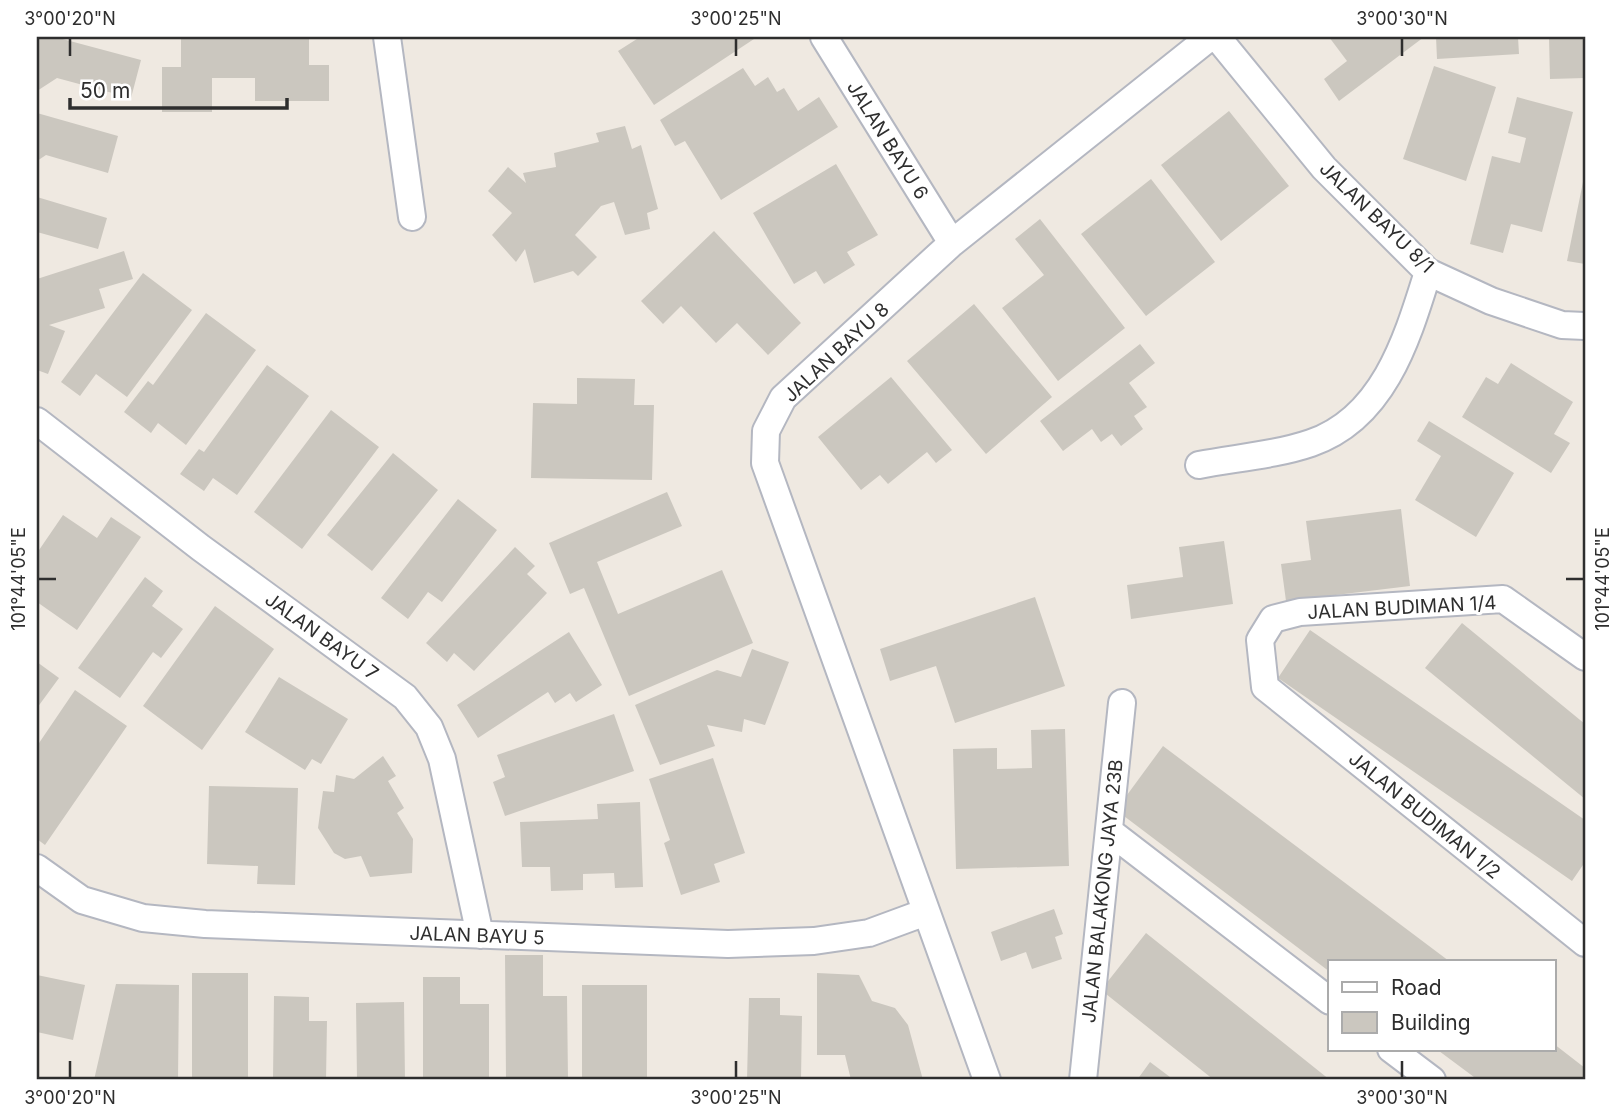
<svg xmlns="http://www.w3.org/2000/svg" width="1622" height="1117" viewBox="0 0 1622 1117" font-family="Inter,sans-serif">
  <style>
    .building { fill: #cbc7bf }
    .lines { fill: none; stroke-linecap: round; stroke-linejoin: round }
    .minor-casing { stroke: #b4b7c1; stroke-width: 30 }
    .minor { stroke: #fff; stroke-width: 26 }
    .ticks { fill: none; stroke: #2e2e2e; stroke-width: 2.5 }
    .labels { text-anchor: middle; stroke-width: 6; stroke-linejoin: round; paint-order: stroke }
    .street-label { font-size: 19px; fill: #2e2e2e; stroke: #fff }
    .neatline { fill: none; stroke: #2e2e2e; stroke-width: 2.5 }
    .ticks-label { font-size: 18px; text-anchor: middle; fill: #2e2e2e }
  </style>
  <rect width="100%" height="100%" fill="#efe9e1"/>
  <path class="building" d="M 37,37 L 55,37 L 141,60 L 131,98 L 57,78 L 37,91 Z
    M 181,37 L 309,37 L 309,65 L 329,65 L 329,101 L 255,101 L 255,78 L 212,78 L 212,112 L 162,112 L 162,67 L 181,67 Z
    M 640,37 L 752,37 L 754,39 L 654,105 L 618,51 Z
    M 1329,37 L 1424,37 L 1339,101 L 1324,79 L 1347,61 Z
    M 1436,37 L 1518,37 L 1519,54 L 1437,59 Z
    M 1549,37 L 1585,37 L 1585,78 L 1550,79 Z
    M 1434,66 L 1496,87 L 1466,181 L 1403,159 Z
    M 743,68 L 755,86 L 768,77 L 777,92 L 784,88 L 798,111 L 819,97 L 838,127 L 721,200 L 685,141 L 675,146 L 660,120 Z
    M 1517,97 L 1573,112 L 1542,232 L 1511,224 L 1503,253 L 1470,244 L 1492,156 L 1520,163 L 1526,138 L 1508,133 Z
    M 1229,111 L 1289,186 L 1221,241 L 1161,165 Z
    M 37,113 L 118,136 L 108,173 L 46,155 L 37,161 Z
    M 625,126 L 632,149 L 641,145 L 658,209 L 647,213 L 650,229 L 625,235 L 614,202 L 601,206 L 575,235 L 597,257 L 578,276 L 573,271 L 534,283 L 525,249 L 516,262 L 492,235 L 512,213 L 488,191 L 508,167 L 526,183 L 523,173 L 556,167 L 554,153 L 599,142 L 596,133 Z
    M 836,164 L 878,235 L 847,252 L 855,265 L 824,284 L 816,271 L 794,284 L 753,213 Z
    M 1584,177 L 1585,177 L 1585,264 L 1567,261 Z
    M 1151,179 L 1215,262 L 1146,316 L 1081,234 Z
    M 37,197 L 107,218 L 98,249 L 37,232 Z
    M 1040,219 L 1125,328 L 1058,381 L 1002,308 L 1044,275 L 1015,239 Z
    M 714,231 L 801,323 L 768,355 L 737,323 L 716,343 L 681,306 L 663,324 L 641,301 Z
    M 124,251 L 133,279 L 99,289 L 105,308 L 49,325 L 65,331 L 48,374 L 37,370 L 37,279 Z
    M 143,273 L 192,310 L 127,397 L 96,374 L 80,396 L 61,382 Z
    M 974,304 L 1052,397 L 986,454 L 907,361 Z
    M 206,313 L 256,350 L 186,445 L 158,423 L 151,433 L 124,412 L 148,381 L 153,385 Z
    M 1140,344 L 1155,363 L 1129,383 L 1147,407 L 1134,416 L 1143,429 L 1121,446 L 1112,434 L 1101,442 L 1092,429 L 1063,451 L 1040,421 Z
    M 1511,363 L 1573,402 L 1554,434 L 1570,443 L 1551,473 L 1462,417 L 1486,377 L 1498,384 Z
    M 267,365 L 309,396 L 237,495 L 213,478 L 204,491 L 180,474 L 199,449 L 204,452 Z
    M 891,377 L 952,450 L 936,463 L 927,452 L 888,484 L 880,475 L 861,490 L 818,437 Z
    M 577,378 L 635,379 L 634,405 L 654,405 L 652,480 L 531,478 L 533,403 L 577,404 Z
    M 331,410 L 379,447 L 302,549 L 254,512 Z
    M 1429,421 L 1514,473 L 1476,537 L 1415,500 L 1441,456 L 1417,441 Z
    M 393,453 L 438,490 L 372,571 L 327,535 Z
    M 667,492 L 682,526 L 597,562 L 618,614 L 722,570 L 753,643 L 629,696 L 584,588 L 570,594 L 549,543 Z
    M 458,499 L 497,530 L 442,602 L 428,592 L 408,619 L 381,598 Z
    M 1401,509 L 1410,586 L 1286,601 L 1281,564 L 1311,560 L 1306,521 Z
    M 63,515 L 97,538 L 111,517 L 141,537 L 77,630 L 37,602 L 37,553 Z
    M 1224,541 L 1233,604 L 1131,619 L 1127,585 L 1183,577 L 1179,547 Z
    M 515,547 L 535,566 L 527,574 L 547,593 L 474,671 L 454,653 L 447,662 L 426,643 Z
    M 145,577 L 163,591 L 152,606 L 183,629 L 161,658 L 153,652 L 120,698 L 78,668 Z
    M 1035,597 L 1065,686 L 955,723 L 936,666 L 890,681 L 880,649 Z
    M 215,606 L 274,649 L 202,750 L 143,706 Z
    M 1462,623 L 1585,724 L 1585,799 L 1425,668 Z
    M 1310,630 L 1585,820 L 1585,862 L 1572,881 L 1278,678 Z
    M 569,632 L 602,685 L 576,702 L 570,693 L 555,703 L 548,692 L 478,738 L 457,705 Z
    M 752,649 L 789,662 L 765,725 L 744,719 L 742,732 L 707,725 L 715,746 L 660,765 L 635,705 L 717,670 L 741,677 Z
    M 37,662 L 59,678 L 37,708 Z
    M 279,677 L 348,719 L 321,764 L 312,759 L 305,770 L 245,732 Z
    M 75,690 L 127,726 L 45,845 L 37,839 L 37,746 Z
    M 614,714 L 634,771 L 505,816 L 493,782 L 505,777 L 497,755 Z
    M 1065,729 L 1069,866 L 956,869 L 953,749 L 997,748 L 997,769 L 1032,768 L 1031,730 Z
    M 1163,746 L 1449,961 L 1330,961 L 1330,972 L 1116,810 Z
    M 383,756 L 396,776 L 388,781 L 404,808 L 397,813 L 413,839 L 412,873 L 370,877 L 361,856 L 345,859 L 334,853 L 318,828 L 323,791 L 334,792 L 336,775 L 354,779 Z
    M 713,758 L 745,853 L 714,864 L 720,882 L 681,895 L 664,843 L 670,840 L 649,779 Z
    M 209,786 L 298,788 L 295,885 L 257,884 L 258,866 L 207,864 Z
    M 640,802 L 643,887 L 615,888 L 614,873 L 583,874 L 583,890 L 551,891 L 550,867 L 522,867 L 520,822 L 598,819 L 597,804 Z
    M 1054,909 L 1063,934 L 1055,937 L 1062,959 L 1032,969 L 1026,952 L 1001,961 L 991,932 Z
    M 1146,933 L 1330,1080 L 1214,1080 L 1101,990 Z
    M 505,955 L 543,955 L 543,996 L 567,996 L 568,1080 L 506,1080 Z
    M 192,973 L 248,973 L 248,1080 L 192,1080 Z
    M 817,973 L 859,975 L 872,1001 L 895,1008 L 908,1025 L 923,1080 L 851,1080 L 845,1055 L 817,1055 Z
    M 37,975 L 85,985 L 73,1040 L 37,1032 Z
    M 423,977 L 460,977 L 460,1004 L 489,1004 L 489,1080 L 423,1080 Z
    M 116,984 L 179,985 L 178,1080 L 94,1080 Z
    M 582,985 L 647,985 L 647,1080 L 582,1080 Z
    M 274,996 L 309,997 L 309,1021 L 327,1021 L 326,1080 L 273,1080 Z
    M 749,998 L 780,998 L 780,1015 L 802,1016 L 801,1080 L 747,1080 Z
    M 404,1002 L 405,1080 L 357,1080 L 356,1003 Z
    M 1554,1044 L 1585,1068 L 1585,1080 L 1478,1080 L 1439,1051 L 1554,1049 Z
    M 1150,1062 L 1174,1080 L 1137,1080 Z"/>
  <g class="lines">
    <g class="minor-casing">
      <path id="minor" d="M 387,37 L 412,217
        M 824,37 L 952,243
        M 1217,37 L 1324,168 L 1428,272 L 1491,301 L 1562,325 L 1585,326
        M 37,421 L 201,548 L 405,697 L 429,727 L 442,759 L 480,935
        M 1199,465 C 1235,458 1276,455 1311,443 C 1384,418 1407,339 1428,272
        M 1585,657 L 1503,599 L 1300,612 L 1273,619 L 1260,640 L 1265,687 L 1585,943
        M 1109,831 L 1330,1001
        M 37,868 L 82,900 L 143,918 L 205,924 L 728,944 L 814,941 L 869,933 L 926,912
        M 1391,1049 L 1432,1080
        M 987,1080 L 765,463 L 766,431 L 783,398 L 952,243 L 1210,37
        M 1083,1080 L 1122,703"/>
    </g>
    <use href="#minor" class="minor"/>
  </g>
  <path class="ticks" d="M 70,38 L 70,56M 736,38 L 736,56M 1402,38 L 1402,56M 38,579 L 56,579M 1566,579 L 1584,579M 70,1061 L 70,1078M 736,1061 L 736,1078M 1402,1061 L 1402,1078"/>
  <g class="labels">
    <g class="street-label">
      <text transform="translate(888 140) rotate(58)" y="7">JALAN BAYU 6</text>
      <text transform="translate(1377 217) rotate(44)" y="7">JALAN BAYU 8/1</text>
      <text transform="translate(836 352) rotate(-43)" y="7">JALAN BAYU 8</text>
      <text transform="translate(1402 607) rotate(-3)" y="7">JALAN BUDIMAN 1/4</text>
      <text transform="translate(322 636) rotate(36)" y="7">JALAN BAYU 7</text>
      <text transform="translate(1425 815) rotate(39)" y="7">JALAN BUDIMAN 1/2</text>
      <text transform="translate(1102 891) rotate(-84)" y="7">JALAN BALAKONG JAYA 23B</text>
      <text transform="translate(477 935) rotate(2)" y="7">JALAN BAYU 5</text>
    </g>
  </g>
  <rect width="1622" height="1117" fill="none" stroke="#ffffff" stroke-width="77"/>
  <rect x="1328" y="960" width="228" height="91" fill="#ffffff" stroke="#ababab" stroke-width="2"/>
  <rect x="1342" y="982" width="35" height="10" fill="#ffffff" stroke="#ababab" stroke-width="2"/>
  <text x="1391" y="995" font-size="21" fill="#2e2e2e">Road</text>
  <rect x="1342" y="1012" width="35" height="21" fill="#cbc7bf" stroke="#ababab" stroke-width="2"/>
  <text x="1391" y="1030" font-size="21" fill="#2e2e2e">Building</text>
  <path d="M70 98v10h217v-10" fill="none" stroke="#2e2e2e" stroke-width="3.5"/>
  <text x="80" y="98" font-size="21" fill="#2e2e2e" stroke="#ffffff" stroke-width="5" paint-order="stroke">50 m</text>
  <rect x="38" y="38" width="1546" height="1040" class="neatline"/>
  <g class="ticks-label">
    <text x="70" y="25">3°00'20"N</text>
    <text x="736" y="25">3°00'25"N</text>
    <text x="1402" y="25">3°00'30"N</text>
    <text transform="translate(1603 579) rotate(-90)" y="6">101°44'05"E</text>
    <text transform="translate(19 579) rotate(-90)" y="6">101°44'05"E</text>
    <text x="70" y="1104">3°00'20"N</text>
    <text x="736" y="1104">3°00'25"N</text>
    <text x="1402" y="1104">3°00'30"N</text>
  </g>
</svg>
